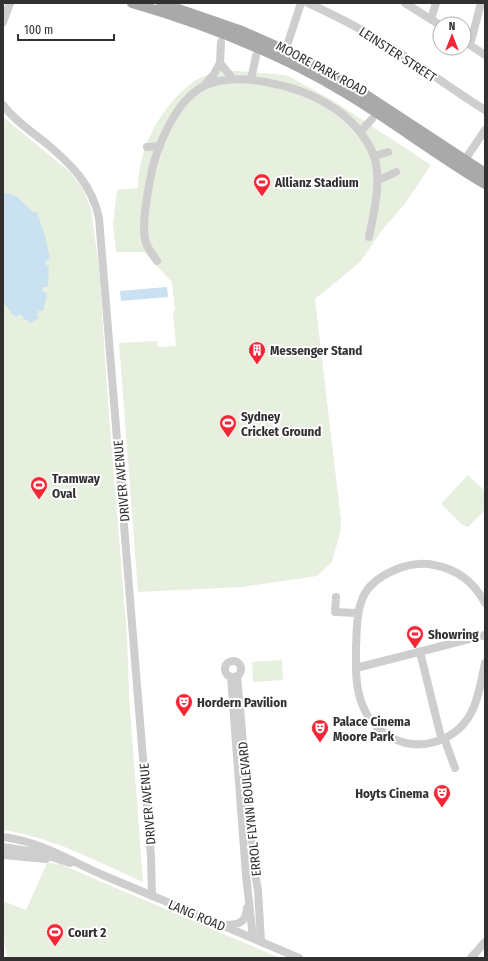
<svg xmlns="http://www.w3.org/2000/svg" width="488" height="961" viewBox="0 0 488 961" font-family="'Fira Sans Condensed',sans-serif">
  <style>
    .green { fill: #e7efde }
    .water { fill: #c9e1f0 }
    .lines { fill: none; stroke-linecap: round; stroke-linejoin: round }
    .minor { stroke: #cecece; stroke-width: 8 }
    .major { stroke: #a9a9a9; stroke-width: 10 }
    .tram { stroke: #868686; stroke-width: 1 }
    .labels { text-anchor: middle; stroke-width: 4; stroke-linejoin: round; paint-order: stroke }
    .street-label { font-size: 13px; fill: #313131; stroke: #fff }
    .poi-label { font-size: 13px; font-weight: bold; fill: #313131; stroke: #fff; text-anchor: start }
  </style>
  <rect width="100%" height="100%" fill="#fff"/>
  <path class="green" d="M 224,70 L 286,75 L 332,100 L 431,165 L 404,205 L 383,229 L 360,262 L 315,299 L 341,520 L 340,533 L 332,562 L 317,576 L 242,587 L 138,592 L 119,343 L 157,341 L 158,347 L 176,346 L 173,311 L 175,311 L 172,282 L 144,252 L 116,252 L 113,224 L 117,190 L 138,188 C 138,148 161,106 193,82 C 201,76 214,73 224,70 Z
    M 3,117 L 71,173 L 84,191 L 91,209 L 99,268 L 109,415 L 127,635 L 129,695 L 143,882 C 98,862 52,837 3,830 Z
    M 468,475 L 485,491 L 485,510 L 468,527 L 461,524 L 441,504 Z
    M 282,660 L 283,680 L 253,682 L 252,662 Z
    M 47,863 L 60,864 L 280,958 L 7,958 L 3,933 L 3,901 L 26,910 Z"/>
  <path class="water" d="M 3,192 L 16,196 L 33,212 L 37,212 L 45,236 L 50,259 L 45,261 L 46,265 L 49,266 L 48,287 L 43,287 L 42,291 L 47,294 L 43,311 L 38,311 L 37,314 L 39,318 L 30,323 L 23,318 L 23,316 L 20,314 L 18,316 L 14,316 L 3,302 Z
    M 167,287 L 168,297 L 121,301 L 120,291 Z"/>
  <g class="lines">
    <path class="minor" d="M 308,3 C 343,19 377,37 409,59 C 435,76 459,94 485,110
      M 405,3 L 440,25
      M 431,19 L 436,3
      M 3,22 L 10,3
      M 464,41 L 485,55
      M 221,42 L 220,63 L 233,79
      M 470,45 L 481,3
      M 284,55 L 301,3
      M 251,79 L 256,56
      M 204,86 L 214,74 L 220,63
      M 3,105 C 15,121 31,131 47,144 C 72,165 92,185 99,218 L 151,857 L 152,896
      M 360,132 L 372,119
      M 147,147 L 160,146
      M 374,156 L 388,152
      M 462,164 L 485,130
      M 377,181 L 396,172
      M 157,261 C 154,256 148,249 146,243 C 141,227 147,197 150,180 C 155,150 175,100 204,86 C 237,70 299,86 329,105 C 348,116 366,135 374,156 C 382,181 374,212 369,237
      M 336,597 L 335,612 L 357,613
      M 485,603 C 474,582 456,569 434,565 C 410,560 374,574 363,597 C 356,613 357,630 356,647 C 356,665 355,684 361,701 C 372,734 405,752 438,741 C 475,728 478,696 485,663
      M 420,652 L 440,733
      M225 669a8 8 0 1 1 16 0a8 8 0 1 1-16 0Z
      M 356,668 L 485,635
      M 237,676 L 255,874 L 258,890 L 261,942
      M 231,677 L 246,875 L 253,938
      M 441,736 L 444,738 L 455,768
      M 3,837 C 42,842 70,861 105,876 C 170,903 234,930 299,958
      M 3,847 L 40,853 L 70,863
      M 3,855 L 46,859
      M 225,925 C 238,925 246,923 247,908
      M 471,958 L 485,942"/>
    <path class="major" d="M 132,3 C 204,24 277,52 342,91 C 391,120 436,155 485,184
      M 161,3 L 242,31 L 296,55 L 357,89 L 485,173"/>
    <path class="tram" d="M 3,956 L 3,958"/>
  </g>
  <defs>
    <g id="stadium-pin" transform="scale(0.9)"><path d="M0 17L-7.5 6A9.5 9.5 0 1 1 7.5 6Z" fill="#f52635" stroke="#fff"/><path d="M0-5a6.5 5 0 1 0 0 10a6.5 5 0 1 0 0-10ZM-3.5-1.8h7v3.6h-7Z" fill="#fff"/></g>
    <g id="building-pin" transform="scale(0.9)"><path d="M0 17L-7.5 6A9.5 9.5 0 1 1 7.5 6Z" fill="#f52635" stroke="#fff"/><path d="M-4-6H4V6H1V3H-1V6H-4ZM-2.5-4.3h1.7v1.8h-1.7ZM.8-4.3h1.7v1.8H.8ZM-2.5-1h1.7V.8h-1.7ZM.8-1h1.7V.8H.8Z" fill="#fff"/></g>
    <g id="theatre-pin" transform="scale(0.9)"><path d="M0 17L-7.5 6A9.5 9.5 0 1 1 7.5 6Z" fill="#f52635" stroke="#fff"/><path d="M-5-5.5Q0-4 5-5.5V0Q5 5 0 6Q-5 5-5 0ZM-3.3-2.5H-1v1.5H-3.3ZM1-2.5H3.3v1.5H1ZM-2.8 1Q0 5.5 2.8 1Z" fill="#fff"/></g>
  </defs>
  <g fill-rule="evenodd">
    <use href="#stadium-pin" x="262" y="182"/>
    <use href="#building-pin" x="257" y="350"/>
    <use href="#stadium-pin" x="228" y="423"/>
    <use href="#stadium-pin" x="39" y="485"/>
    <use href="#stadium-pin" x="415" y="634"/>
    <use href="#theatre-pin" x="184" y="702"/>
    <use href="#theatre-pin" x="320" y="728"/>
    <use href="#theatre-pin" x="442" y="793"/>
    <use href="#stadium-pin" x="55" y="932"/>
  </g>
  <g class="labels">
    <g class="street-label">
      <text transform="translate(398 54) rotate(33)" y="5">LEINSTER STREET</text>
      <text transform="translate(322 68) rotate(28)" y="5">MOORE PARK ROAD</text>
      <text transform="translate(121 481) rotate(-95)" y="5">DRIVER AVENUE</text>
      <text transform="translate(147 804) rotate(-95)" y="5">DRIVER AVENUE</text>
      <text transform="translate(249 809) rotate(-96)" y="5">ERROL FLYNN BOULEVARD</text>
      <text transform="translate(197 915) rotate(23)" y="5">LANG ROAD</text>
    </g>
    <g class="poi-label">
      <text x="275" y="187">Allianz Stadium</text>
      <text x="270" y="355">Messenger Stand</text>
      <text x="241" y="421">Sydney<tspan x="241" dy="15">Cricket Ground</tspan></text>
      <text x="52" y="483">Tramway<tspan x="52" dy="15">Oval</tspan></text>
      <text x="428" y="639">Showring</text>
      <text x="197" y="707">Hordern Pavilion</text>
      <text x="333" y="726">Palace Cinema<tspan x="333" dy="15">Moore Park</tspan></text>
      <text x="429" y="798" text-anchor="end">Hoyts Cinema</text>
      <text x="68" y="937">Court 2</text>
    </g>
  </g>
  <rect width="488" height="961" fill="none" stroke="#313131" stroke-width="8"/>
  <g transform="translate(452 36)"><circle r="19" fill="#ffffff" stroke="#adadad"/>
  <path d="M0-3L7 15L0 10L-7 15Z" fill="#f52635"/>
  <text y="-6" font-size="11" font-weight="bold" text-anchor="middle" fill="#313131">N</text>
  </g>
  <path d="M18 34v6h96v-6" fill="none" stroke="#313131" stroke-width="2"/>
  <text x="24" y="34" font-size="12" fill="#313131" stroke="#ffffff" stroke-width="3" paint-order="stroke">100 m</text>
</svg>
